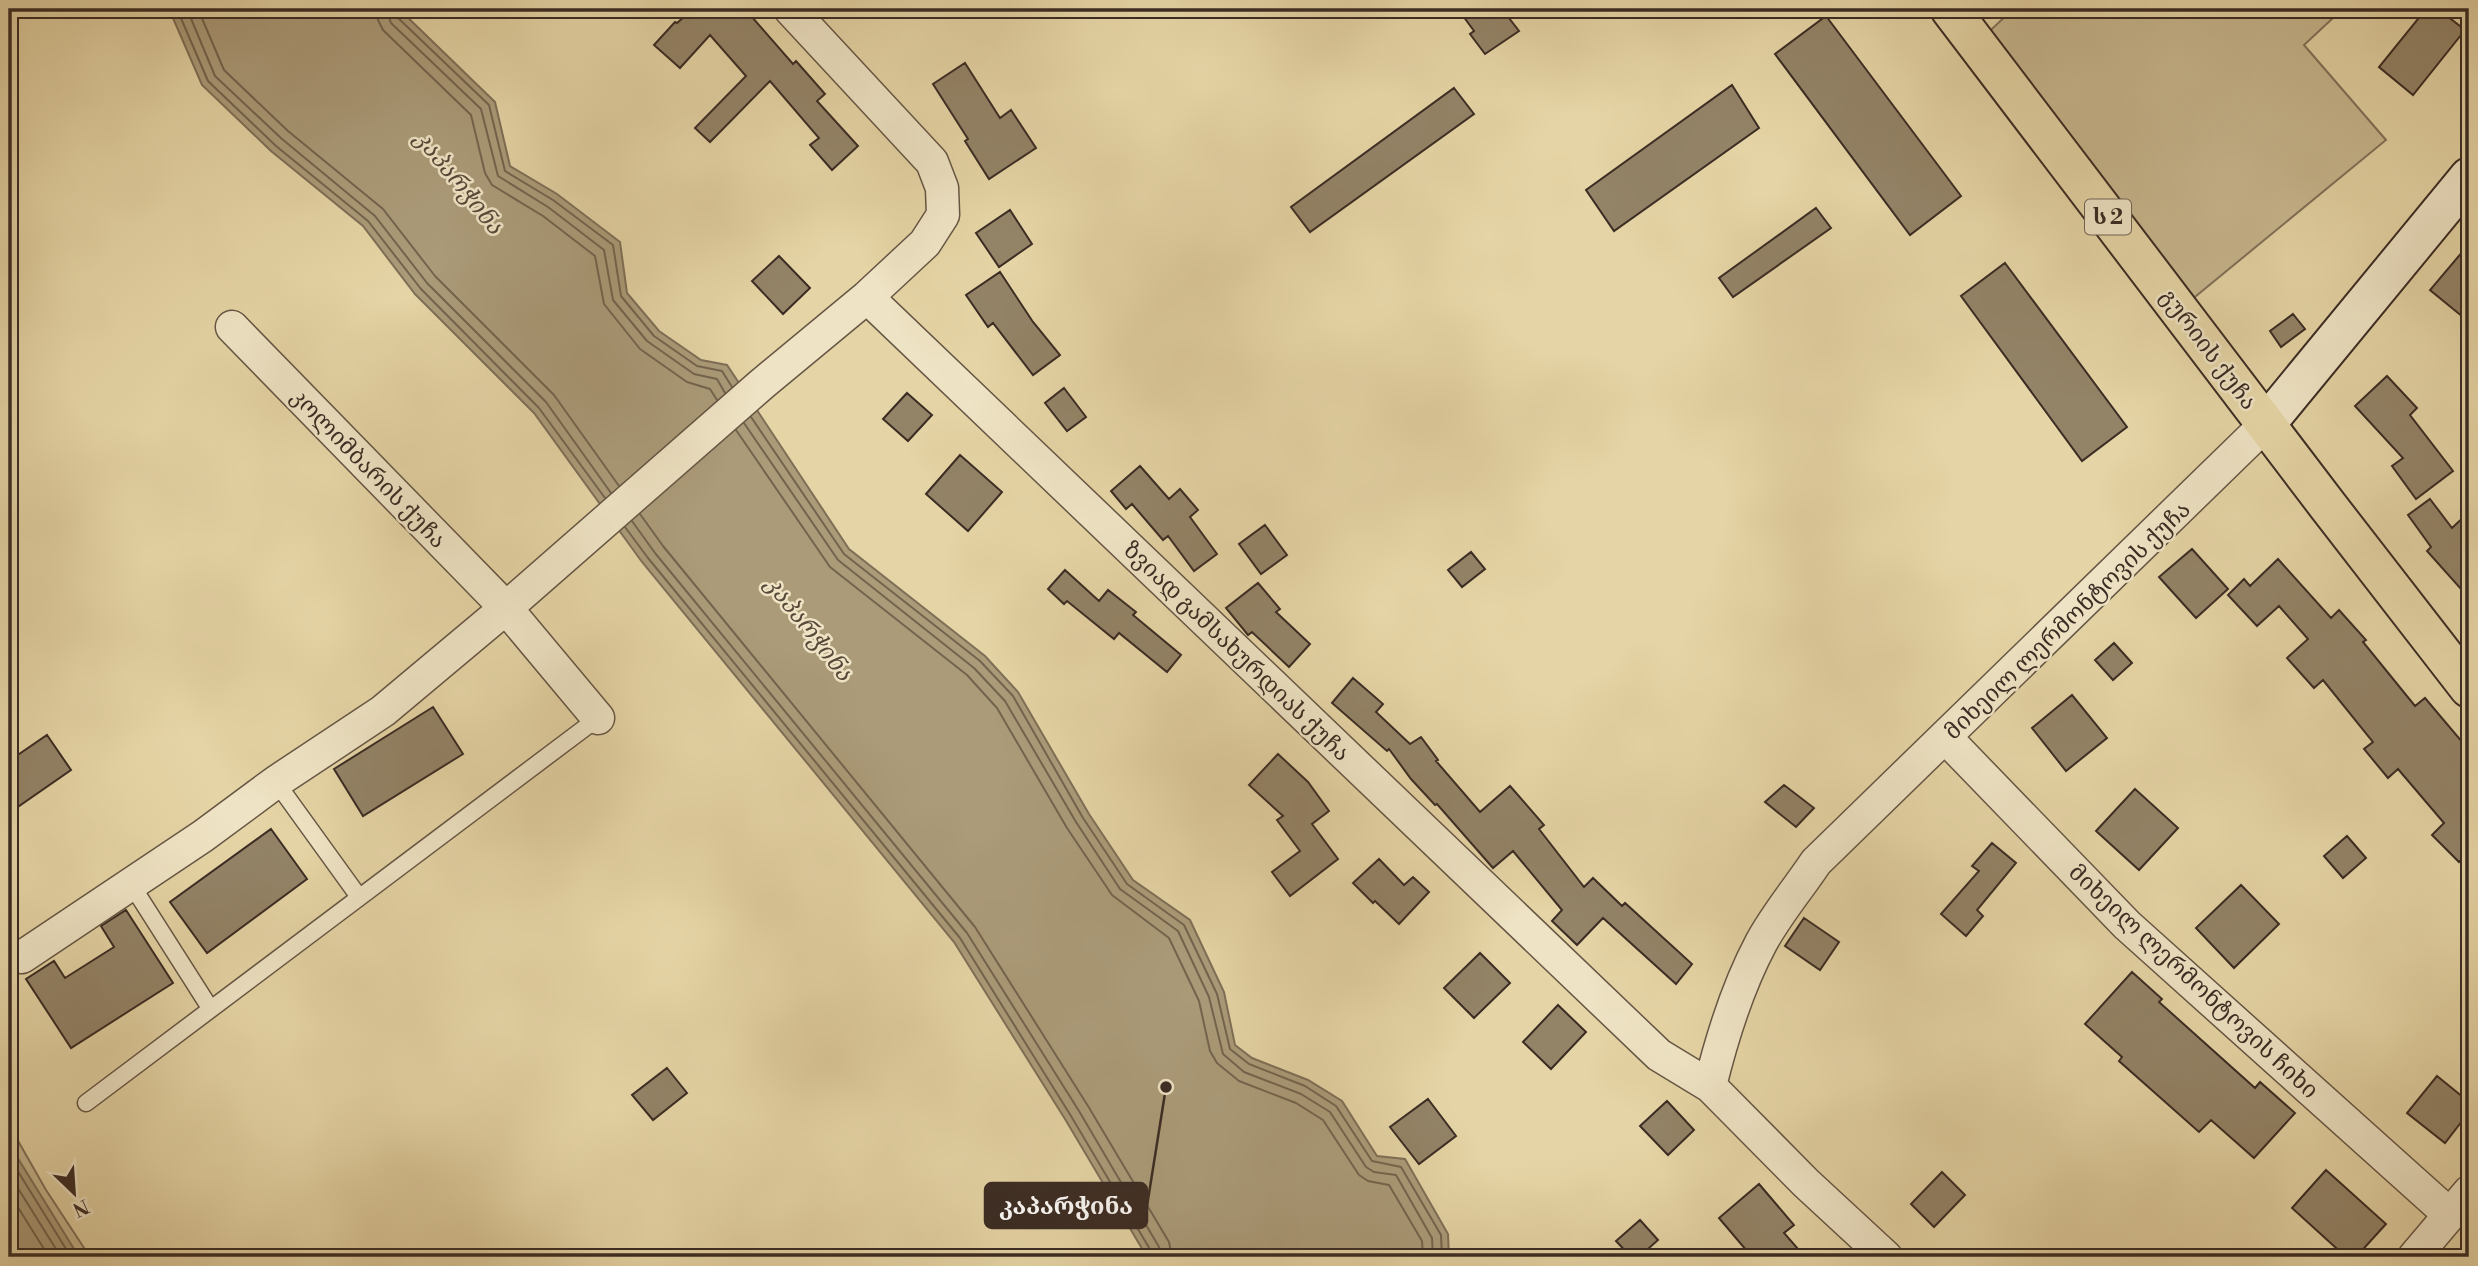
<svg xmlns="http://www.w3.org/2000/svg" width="2478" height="1266" viewBox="0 0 2478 1266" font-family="'Libre Bodoni','Noto Serif Georgian',serif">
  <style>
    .green { fill: #c8b78f; stroke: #82725a; stroke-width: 2 }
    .water { fill: #ab9b79; stroke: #7e6f57; stroke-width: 2 }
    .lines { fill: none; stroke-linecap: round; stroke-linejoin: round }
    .shore { stroke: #73644e; stroke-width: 2 }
    .building { fill: #938367; stroke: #3b2c24; stroke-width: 2 }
    .lane-casing { stroke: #665644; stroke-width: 19 }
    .street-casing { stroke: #665644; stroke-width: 35 }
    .secondary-casing { stroke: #3b2c24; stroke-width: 42 }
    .highway-casing { stroke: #3b2c24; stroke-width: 42 }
    .lane { stroke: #eee3c4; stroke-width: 16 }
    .street { stroke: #eee3c4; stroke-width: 32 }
    .secondary { stroke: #eee3c4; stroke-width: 38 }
    .highway { stroke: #e5d4a5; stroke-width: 38 }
    .labels { text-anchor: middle; stroke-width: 5; stroke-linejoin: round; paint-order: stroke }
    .shield { fill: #eee3c4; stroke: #716354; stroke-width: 2 }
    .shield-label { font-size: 21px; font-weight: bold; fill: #3b2c24 }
    .street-label { font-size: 23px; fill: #3b2c24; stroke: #eee3c4 }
    .water-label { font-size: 24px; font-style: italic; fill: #574839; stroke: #eee3c4 }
    .leader { fill: none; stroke: #3b2c24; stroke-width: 2.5 }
    .callout-dot { fill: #3b2c24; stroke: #eee3c4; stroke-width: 2.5 }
    .callout { fill: #3b2c24; stroke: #3b2c24; stroke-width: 2.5 }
    .callout-label { font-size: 24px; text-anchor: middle; font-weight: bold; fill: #fff }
  </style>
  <rect width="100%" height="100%" fill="#e5d4a5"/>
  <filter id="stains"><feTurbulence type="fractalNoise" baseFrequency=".00286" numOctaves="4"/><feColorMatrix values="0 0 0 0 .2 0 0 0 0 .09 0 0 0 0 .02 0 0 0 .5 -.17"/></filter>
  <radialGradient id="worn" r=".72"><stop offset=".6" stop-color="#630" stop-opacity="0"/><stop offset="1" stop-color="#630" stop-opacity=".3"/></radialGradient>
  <path class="green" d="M 2013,9 L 2324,9 L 2333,18 L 2304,45 L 2386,140 L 2179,310 L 1976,44 Z
    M 9,1125 L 46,1190 L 90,1257 L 9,1257 Z"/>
  <path class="water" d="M 169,9 L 399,9 L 495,102 L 510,166 L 557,194 L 620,242 L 627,293 L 659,331 L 701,360 L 727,365 L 849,549 L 985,656 L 1018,692 L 1089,814 L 1133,880 L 1190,920 L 1224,992 L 1235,1045 L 1252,1058 L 1308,1080 L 1342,1101 L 1377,1156 L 1405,1159 L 1448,1234 L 1449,1257 L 1147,1257 L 1065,1119 L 954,942 L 642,562 L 534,413 L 415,294 L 363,226 L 271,151 L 202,85 Z
    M 9,1144 L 79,1257 L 9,1257 Z"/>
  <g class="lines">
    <path class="shore" d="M 177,9 L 208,81 L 276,146 L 368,221 L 421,289 L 539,408 L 605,498
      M 187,9 L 215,76 L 282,139 L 375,216 L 427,283 L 546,402 L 611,493
      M 198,9 L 224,70 L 288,131 L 383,209 L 435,276 L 554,395 L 619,486
      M 376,9 L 378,20 L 383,30 L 471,115 L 485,173 L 492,185 L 543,216 L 595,256 L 604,304 L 640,349 L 687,382 L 710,389 L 717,400
      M 386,9 L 391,23 L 481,109 L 498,176 L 548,207 L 604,250 L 613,300 L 647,341 L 694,374 L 717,379 L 725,393
      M 395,9 L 397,17 L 489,105 L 505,171 L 553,200 L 613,245 L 621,296 L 654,336 L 697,366 L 722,371 L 732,387
      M 751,417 L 844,554 L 980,661 L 1013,696 L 1083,818 L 1127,884 L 1184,925 L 1217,994 L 1230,1049 L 1249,1064 L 1305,1086 L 1336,1106 L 1372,1161 L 1401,1167 L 1441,1235 L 1442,1257
      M 744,423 L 838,560 L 974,668 L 1005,701 L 1076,822 L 1120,889 L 1178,931 L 1209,997 L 1223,1054 L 1244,1072 L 1301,1094 L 1330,1112 L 1366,1167 L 1374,1172 L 1396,1175 L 1432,1238 L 1433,1257
      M 736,430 L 830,567 L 967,675 L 997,708 L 1067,828 L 1112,895 L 1169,938 L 1199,1001 L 1210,1051 L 1217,1063 L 1239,1081 L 1296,1103 L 1323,1120 L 1359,1175 L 1368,1181 L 1389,1185 L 1422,1241 L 1423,1257
      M 640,514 L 663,546 L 975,927 L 1088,1106 L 1169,1242 L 1172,1257
      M 632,521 L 655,553 L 967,933 L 1079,1111 L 1159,1247 L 1161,1257
      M 625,527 L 648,558 L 960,938 L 1071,1116 L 1151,1251 L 1152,1257
      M 9,1157 L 71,1257
      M 9,1174 L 61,1257
      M 9,1193 L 49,1257"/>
  </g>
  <path class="building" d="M 693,9 L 745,9 L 793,64 L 796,61 L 825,94 L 817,101 L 858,146 L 832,170 L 810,145 L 819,138 L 770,81 L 710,142 L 695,128 L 746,76 L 710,35 L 680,68 L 654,45 L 675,22 L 677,23 Z
    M 1458,9 L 1502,9 L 1519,31 L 1485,54 L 1470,34 L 1474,31 Z
    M 2426,9 L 2438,9 L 2465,30 L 2413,95 L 2379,67 Z
    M 1826,16 L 1961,196 L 1910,235 L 1775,54 Z
    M 965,63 L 1000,118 L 1011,110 L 1036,148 L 989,179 L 965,141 L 968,139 L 933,84 Z
    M 1732,85 L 1759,128 L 1614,231 L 1586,190 Z
    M 1454,88 L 1474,114 L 1310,232 L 1291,207 Z
    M 1816,208 L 1831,228 L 1733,297 L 1719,278 Z
    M 1010,210 L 1032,244 L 999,267 L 976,233 Z
    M 2469,244 L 2469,322 L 2430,290 Z
    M 779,256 L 810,288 L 783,314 L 752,281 Z
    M 2005,263 L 2127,427 L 2082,461 L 1961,296 Z
    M 1000,272 L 1033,322 L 1060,355 L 1033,375 L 993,323 L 988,327 L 966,295 Z
    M 2293,314 L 2305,329 L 2281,347 L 2270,331 Z
    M 2387,376 L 2417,408 L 2410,415 L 2453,471 L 2416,499 L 2392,466 L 2403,458 L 2355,406 Z
    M 1064,388 L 1086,417 L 1067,431 L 1045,403 Z
    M 907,393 L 932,415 L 908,441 L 883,419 Z
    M 960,455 L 1002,492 L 968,531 L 926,494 Z
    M 1140,466 L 1169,499 L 1180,489 L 1198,510 L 1190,517 L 1217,554 L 1194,571 L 1168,536 L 1163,540 L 1132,504 L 1126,509 L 1111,491 Z
    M 2430,499 L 2452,528 L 2469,512 L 2469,598 L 2427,551 L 2431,547 L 2408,515 Z
    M 1265,525 L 1287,555 L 1261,574 L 1239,544 Z
    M 2192,549 L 2228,589 L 2196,618 L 2159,577 Z
    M 1471,552 L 1485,569 L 1462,587 L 1448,570 Z
    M 2278,559 L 2331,618 L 2339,610 L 2366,640 L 2363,642 L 2415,706 L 2425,698 L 2469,750 L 2469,852 L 2459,862 L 2432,835 L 2444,823 L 2398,769 L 2388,778 L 2364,749 L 2373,742 L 2323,680 L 2314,688 L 2287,658 L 2308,639 L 2279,606 L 2257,626 L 2228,595 L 2244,579 L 2250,586 Z
    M 1065,570 L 1099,601 L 1108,590 L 1136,612 L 1133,615 L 1181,655 L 1167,672 L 1119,633 L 1114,639 L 1067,601 L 1064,604 L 1048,589 Z
    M 1258,583 L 1280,609 L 1276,612 L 1310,644 L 1289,667 L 1252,632 L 1248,635 L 1226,608 Z
    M 2114,643 L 2132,663 L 2113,680 L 2095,660 Z
    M 1353,678 L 1383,704 L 1376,712 L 1410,744 L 1421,737 L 1438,760 L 1436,761 L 1480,812 L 1510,786 L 1544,825 L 1539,829 L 1584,887 L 1593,878 L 1622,906 L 1625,903 L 1692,964 L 1676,984 L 1603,918 L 1577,945 L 1552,921 L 1562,910 L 1513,851 L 1493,868 L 1437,804 L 1435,805 L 1411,779 L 1389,749 L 1387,751 L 1332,703 Z
    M 2072,695 L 2107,738 L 2066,771 L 2032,728 Z
    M 433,707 L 463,754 L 363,816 L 334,769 Z
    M 47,735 L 71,770 L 9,813 L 9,761 Z
    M 1278,754 L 1308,782 L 1329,811 L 1312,824 L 1338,859 L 1290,896 L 1272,872 L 1300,851 L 1277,820 L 1283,816 L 1249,785 Z
    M 1784,785 L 1814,808 L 1796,827 L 1765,802 Z
    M 2135,789 L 2178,828 L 2139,870 L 2096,831 Z
    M 271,829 L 307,879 L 207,953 L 170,902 Z
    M 2347,836 L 2366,858 L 2343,878 L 2324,856 Z
    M 1992,843 L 2016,863 L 1977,910 L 1983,916 L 1966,936 L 1941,914 L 1979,871 L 1972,866 Z
    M 1379,859 L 1404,885 L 1413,877 L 1429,892 L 1399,924 L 1375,901 L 1373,903 L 1353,883 Z
    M 2241,885 L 2279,924 L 2234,968 L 2196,928 Z
    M 126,910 L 173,983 L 71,1048 L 26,979 L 54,961 L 65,978 L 114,947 L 101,926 Z
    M 1804,918 L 1839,942 L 1820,970 L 1785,946 Z
    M 1480,953 L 1510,983 L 1474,1018 L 1444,988 Z
    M 2132,972 L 2162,999 L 2159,1002 L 2255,1088 L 2260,1082 L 2295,1113 L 2254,1158 L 2211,1120 L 2199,1132 L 2119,1061 L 2122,1057 L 2085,1024 Z
    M 1558,1005 L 1586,1032 L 1551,1069 L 1523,1042 Z
    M 667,1068 L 687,1093 L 653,1120 L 632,1095 Z
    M 2437,1076 L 2469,1102 L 2469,1112 L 2445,1143 L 2407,1113 Z
    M 1428,1099 L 1456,1136 L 1419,1164 L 1390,1127 Z
    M 1667,1101 L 1694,1130 L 1668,1155 L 1640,1126 Z
    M 2326,1170 L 2386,1224 L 2356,1257 L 2346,1257 L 2292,1208 Z
    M 1942,1172 L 1965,1195 L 1934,1227 L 1911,1204 Z
    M 1759,1184 L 1794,1225 L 1784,1233 L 1805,1257 L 1752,1257 L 1719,1218 Z
    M 1640,1220 L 1658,1240 L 1639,1257 L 1631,1257 L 1616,1241 Z"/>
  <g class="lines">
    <g class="lane-casing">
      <path id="lane" d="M 276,782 L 359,897
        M 131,884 L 210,1008
        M 86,1103 L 598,718"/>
    </g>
    <g class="street-casing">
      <path id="street" d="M 867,297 L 1659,1055 L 1710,1086 L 1806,1183 L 1886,1257
        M 232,327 L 506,608 L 598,718
        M 1946,738 L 2127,925 L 2450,1215
        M 22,957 L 203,836 L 276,782 L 383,711 L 506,608 L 762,384 L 867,297 L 925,243 L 943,215 L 942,188 L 932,162 L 790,9
        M 1710,1086 C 1722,1037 1737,988 1761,943 C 1776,915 1798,889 1816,862 L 2266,424
        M 2414,1257 L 2469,1192"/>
    </g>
    <g class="secondary-casing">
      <path id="secondary" d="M 2266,424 L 2469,177"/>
    </g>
    <g class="highway-casing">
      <path id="highway" d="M 1950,9 L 2328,506 L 2469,688"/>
    </g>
    <use href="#lane" class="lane"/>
    <use href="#street" class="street"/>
    <use href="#secondary" class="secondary"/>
    <use href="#highway" class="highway"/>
  </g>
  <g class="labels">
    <rect class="shield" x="2085" y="199.5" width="46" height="35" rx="5"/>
    <g class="shield-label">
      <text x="2108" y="224">ს 2</text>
    </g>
    <g class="street-label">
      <text transform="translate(2209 349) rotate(53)" y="8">გურიის ქუჩა</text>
      <text transform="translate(369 468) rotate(46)" y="8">კოლიმბარის ქუჩა</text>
      <text transform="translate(2067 620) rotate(-44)" y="8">მიხეილ ლერმონტოვის ქუჩა</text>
      <text transform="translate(1237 651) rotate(44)" y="8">ზვიად გამსახურდიას ქუჩა</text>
      <text transform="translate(2194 981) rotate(43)" y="8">მიხეილ ლერმონტოვის ჩიხი</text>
    </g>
    <g class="water-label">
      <text transform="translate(459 182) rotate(51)" y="8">კაპარჭინა</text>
      <text transform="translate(809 628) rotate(52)" y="8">კაპარჭინა</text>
    </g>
  </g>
  <path class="leader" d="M1166 1087L1147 1206"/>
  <circle class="callout-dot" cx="1166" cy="1087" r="7"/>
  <rect class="callout" x="985" y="1183" width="162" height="45" rx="7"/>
  <g class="callout-label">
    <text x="1066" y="1214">კაპარჭინა</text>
  </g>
  <rect width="2478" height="1266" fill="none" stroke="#e5d4a5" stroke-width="35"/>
  <rect x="10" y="10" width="2457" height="1245" fill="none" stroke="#3b2c24" stroke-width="3.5"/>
  <rect x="18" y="18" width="2443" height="1231" fill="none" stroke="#3b2c24" stroke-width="2"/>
  <g transform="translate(74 1193) rotate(155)" stroke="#eee3c4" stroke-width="5" paint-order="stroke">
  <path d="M0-5L12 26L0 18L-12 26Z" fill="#3b2c24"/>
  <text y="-10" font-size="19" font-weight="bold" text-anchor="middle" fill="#3b2c24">N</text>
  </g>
  <rect width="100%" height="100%" filter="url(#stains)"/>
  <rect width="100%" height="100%" fill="url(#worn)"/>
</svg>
